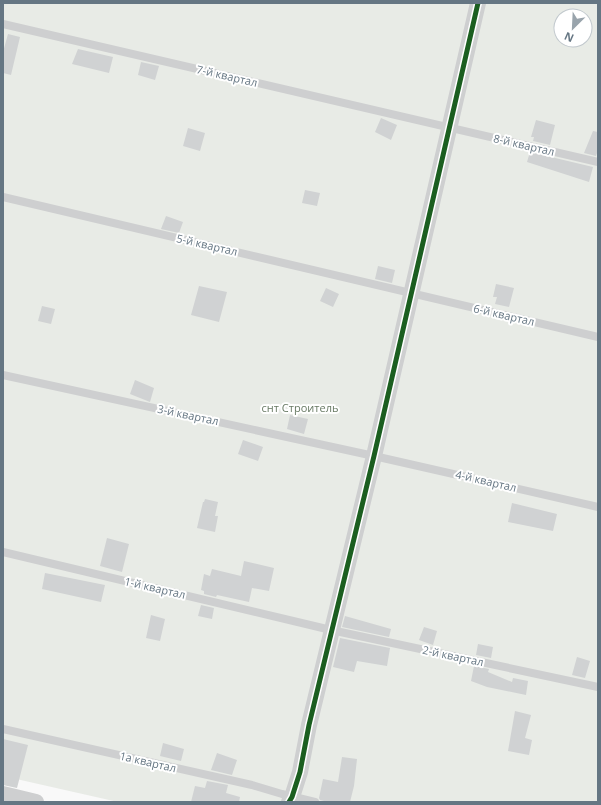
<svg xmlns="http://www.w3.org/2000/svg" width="601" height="805" viewBox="0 0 601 805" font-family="'Open Sans',sans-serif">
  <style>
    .green { fill: #e8ebe6; fill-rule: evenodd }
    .building { fill: #d0d2d3 }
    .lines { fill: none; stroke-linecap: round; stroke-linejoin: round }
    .service { stroke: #cecfd0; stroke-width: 8 }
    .minor { stroke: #cecfd0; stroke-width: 16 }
    .cycleway-casing { stroke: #fff; stroke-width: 8 }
    .cycleway { stroke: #1b5e20; stroke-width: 5 }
    .labels { text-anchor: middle; stroke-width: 4; stroke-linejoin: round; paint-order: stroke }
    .street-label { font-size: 11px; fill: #657683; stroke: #fff }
    .park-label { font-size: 11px; fill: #687a64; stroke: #fff }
  </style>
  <rect width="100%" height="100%" fill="#f9f9f9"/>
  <path class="green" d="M 3,3 L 598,3 L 598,802 L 118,802 L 3,776 ZM 561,16 L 585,16 L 585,40 L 561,40 Z"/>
  <path class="building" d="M 8,34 L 20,37 L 11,75 L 3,73 L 3,52 Z
    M 78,49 L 113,57 L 109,73 L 72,64 Z
    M 141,62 L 159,66 L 155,80 L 138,75 Z
    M 381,118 L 397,125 L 391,140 L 375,132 Z
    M 536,120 L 555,125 L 550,145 L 533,141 L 534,137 L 531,137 Z
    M 188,128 L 205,133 L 200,151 L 183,146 Z
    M 593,131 L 598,132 L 598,150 L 596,156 L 584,153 Z
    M 530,152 L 593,167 L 589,182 L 527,162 Z
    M 305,190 L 320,193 L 317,206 L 302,203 Z
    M 166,216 L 183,222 L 179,233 L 161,229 Z
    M 378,266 L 395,270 L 392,283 L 375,279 Z
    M 496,284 L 514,288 L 509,307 L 495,304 L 497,297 L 493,297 Z
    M 199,286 L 227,292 L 219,322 L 191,315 Z
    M 326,288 L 339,294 L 333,307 L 320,301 Z
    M 42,306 L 55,309 L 51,324 L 38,321 Z
    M 135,380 L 154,388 L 150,402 L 130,394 Z
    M 290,415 L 308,419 L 304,434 L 287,429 Z
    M 243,440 L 263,447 L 258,461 L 238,454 Z
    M 205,499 L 218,502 L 215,516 L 218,516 L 215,532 L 197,528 L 203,502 L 204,502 Z
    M 512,503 L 557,514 L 553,531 L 508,522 Z
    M 107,538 L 129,544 L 122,572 L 100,566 Z
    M 244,561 L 274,568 L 269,591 L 252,588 L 249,602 L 217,595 L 216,597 L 204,594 L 204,591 L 201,590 L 204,574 L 210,576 L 212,569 L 241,576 Z
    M 45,573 L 105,585 L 101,602 L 42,589 Z
    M 201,605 L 214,608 L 212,619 L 198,616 Z
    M 151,615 L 165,619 L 160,641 L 146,638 Z
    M 345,616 L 391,629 L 389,637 L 342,627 Z
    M 424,627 L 437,631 L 433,645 L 419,640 Z
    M 340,638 L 390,648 L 387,666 L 357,661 L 354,672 L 333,667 Z
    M 478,644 L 493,647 L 491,658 L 476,655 Z
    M 577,657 L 590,661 L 585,678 L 572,675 Z
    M 474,666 L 489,669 L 488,672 L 512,682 L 513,678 L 528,681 L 526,695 L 487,687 L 471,681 Z
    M 515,711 L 531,715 L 525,738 L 532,740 L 529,755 L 508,751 Z
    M 3,739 L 28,745 L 17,788 L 3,785 Z
    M 163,743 L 184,749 L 181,761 L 160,756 Z
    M 217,753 L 237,760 L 232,775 L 211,770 Z
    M 342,757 L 357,759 L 354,786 L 350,802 L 328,802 L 320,800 L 319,798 L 323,779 L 338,782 Z
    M 207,781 L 228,785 L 226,793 L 240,797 L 239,802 L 191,802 L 195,786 L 205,788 Z"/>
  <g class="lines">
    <path class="service" d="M 3,24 L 598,162
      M 3,197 L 598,337
      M 3,375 L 374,456 L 598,507
      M 3,552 L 331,630 L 598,687
      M 3,729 L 252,785 L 282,794 L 315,802"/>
    <path class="minor" d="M 3,794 L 36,802
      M 289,802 L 292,797 L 300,772 L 309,725 L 374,456 L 478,3"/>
    <g class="cycleway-casing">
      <path id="cycleway" d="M 289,802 L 292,797 L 300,772 L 309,725 L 374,456 L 478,3"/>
    </g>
    <use href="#cycleway" class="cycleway"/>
  </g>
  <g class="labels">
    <g class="street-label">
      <text transform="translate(227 76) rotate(13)" y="4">7-й квартал</text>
      <text transform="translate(524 145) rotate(13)" y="4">8-й квартал</text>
      <text transform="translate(207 245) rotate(13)" y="4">5-й квартал</text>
      <text transform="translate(504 315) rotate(13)" y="4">6-й квартал</text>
      <text transform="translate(188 415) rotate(12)" y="4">3-й квартал</text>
      <text transform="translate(486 481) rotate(13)" y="4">4-й квартал</text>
      <text transform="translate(155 588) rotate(13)" y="4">1-й квартал</text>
      <text transform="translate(453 656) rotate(12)" y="4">2-й квартал</text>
      <text transform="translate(148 762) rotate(13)" y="4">1а квартал</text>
    </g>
    <g class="park-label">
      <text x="300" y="412">снт Строитель</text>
    </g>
  </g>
  <rect width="601" height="805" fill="none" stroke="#657683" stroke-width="8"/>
  <g transform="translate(573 28) rotate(204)"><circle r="19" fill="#ffffff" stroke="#c1c8cd"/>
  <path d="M0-3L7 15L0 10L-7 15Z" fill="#99a4ac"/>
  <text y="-6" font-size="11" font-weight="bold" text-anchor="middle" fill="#657683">N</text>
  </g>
</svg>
